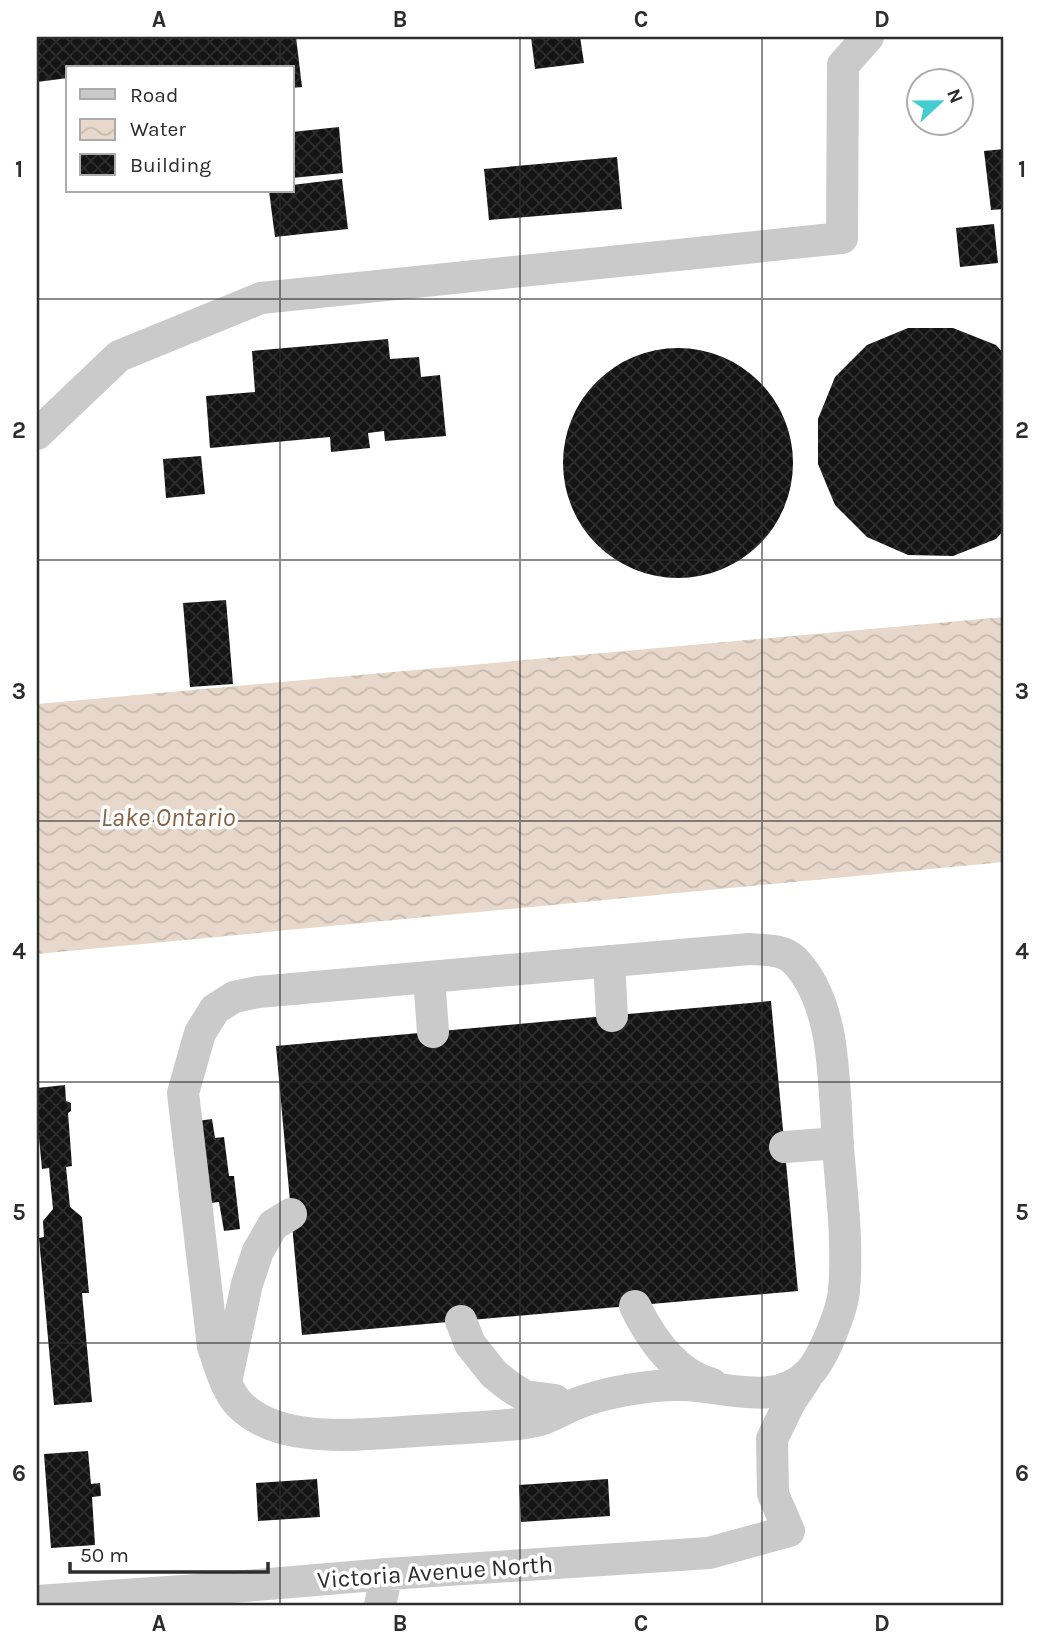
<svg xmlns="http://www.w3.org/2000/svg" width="1041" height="1642" viewBox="0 0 1041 1642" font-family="Karla,sans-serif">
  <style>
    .water { fill: url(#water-waves) }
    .building { fill: url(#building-cross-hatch) }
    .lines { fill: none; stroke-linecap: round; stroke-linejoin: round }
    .minor { stroke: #cacaca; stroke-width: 32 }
    .grid { fill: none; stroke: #2d2d2d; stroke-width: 2; stroke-opacity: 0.55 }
    .labels { text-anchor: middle; stroke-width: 7; stroke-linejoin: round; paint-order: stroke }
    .street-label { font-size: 24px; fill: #2d2d2d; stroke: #fff }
    .water-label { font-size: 26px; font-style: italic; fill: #856445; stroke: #fff }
    .neatline { fill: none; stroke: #2d2d2d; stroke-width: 2.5 }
    .grid-label { font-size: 23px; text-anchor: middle; font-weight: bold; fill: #2d2d2d }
  </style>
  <defs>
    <pattern id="water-waves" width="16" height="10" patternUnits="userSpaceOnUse" patternTransform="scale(1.75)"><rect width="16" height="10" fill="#e7d8cb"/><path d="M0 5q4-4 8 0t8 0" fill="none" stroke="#c6baaf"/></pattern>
    <pattern id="building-cross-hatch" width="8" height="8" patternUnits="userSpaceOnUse" patternTransform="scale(1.75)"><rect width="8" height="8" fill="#141414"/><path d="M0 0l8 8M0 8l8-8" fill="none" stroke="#2e2e2e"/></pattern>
  </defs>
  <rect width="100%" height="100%" fill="#fff"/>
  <path class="water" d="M 1004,617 L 1004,862 L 37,954 L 37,704 Z"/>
  <path class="building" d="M 37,37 L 296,37 L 302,87 L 292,88 L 292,68 L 68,68 L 68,78 L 37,82 Z
    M 531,37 L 580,37 L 584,63 L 535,69 Z
    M 339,127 L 343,173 L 292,178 L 292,132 Z
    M 1004,149 L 1004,209 L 991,210 L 984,151 Z
    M 617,157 L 622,209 L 489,220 L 484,169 Z
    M 342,179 L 348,229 L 275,237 L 269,191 L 292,191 L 292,185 Z
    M 994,224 L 998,263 L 960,267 L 956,228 Z
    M 908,328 L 953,328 L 996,345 L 1004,354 L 1004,530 L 996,539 L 953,556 L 908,555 L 867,537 L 835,505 L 818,464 L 818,419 L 835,377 L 867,345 Z
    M 388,339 L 390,359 L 419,357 L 421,377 L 440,375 L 446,436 L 385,441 L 384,431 L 368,433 L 370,448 L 331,452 L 330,437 L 210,448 L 206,396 L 255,392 L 252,351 Z
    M563 463a115 115 0 1 1 230 0a115 115 0 1 1-230 0Z
    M 201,456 L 205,494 L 166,498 L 163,459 Z
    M 226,600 L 233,684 L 190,687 L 183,603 Z
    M 771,1001 L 798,1291 L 302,1335 L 276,1046 Z
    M 65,1085 L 66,1101 L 71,1103 L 71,1111 L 68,1113 L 72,1166 L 66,1167 L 70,1207 L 82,1217 L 89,1293 L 82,1293 L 92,1402 L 54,1405 L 39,1238 L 44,1237 L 43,1221 L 53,1209 L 49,1168 L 42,1169 L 37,1117 L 37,1088 Z
    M 212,1119 L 215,1138 L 224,1137 L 229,1176 L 234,1176 L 240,1229 L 224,1231 L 219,1202 L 201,1204 L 190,1122 Z
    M 88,1451 L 91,1484 L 100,1483 L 101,1496 L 92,1497 L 95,1545 L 51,1548 L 44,1454 Z
    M 317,1479 L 320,1517 L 258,1521 L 256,1483 Z
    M 608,1479 L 610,1516 L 521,1522 L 519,1485 Z"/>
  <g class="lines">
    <path class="minor" d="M 37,434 L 119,356 L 261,298 L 842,238 L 843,65 L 868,37
      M 749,949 C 764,950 783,949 794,960 C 814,980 824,1010 829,1037 C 835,1073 836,1111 838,1148 C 842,1195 848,1243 844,1291 C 842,1311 823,1359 809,1373 C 776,1408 724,1386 683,1385 C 653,1384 606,1392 578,1403 C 565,1408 553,1416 540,1420 C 533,1422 526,1423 519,1424 C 485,1427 451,1429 417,1431 C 364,1434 281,1446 240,1405 C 226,1391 220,1366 213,1347 L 183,1093 L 200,1033 L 215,1009 L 234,997 L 258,992 Z
      M 609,961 L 612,1016
      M 429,977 L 433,1032
      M 785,1147 L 838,1143
      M 635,1306 C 651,1339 675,1374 712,1384
      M 461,1321 L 470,1344 L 494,1374 L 509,1386 L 525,1396 L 555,1400
      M 226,1382 L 247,1284 L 258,1251 L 273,1225 L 291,1214
      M 37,1601 L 197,1590 L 387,1574 L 709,1553 L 789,1531 L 773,1494 L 772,1439 L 790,1402 L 806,1378
      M 380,1605 L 387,1574"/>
  </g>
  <path class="grid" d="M 280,37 L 280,68M 520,37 L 520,1605M 762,37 L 762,1605M 280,191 L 280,1605M 37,299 L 1004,299M 37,560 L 1004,560M 37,821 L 1004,821M 37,1082 L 1004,1082M 37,1343 L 1004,1343"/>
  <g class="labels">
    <g class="street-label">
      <text transform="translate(435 1572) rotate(-4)" y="8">Victoria Avenue North</text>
    </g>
    <g class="water-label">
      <text x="168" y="826">Lake Ontario</text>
    </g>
  </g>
  <rect width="1041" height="1642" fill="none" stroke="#ffffff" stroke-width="77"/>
  <rect x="66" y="66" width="228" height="126" fill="#ffffff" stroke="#ababab" stroke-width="2"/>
  <rect x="80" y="89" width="35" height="10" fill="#cacaca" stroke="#ababab" stroke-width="2"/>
  <text x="130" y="102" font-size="21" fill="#2d2d2d">Road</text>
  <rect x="80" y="119" width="35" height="21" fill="url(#water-waves)" stroke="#ababab" stroke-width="2"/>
  <text x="130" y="136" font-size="21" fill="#2d2d2d">Water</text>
  <rect x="80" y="154" width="35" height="21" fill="url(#building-cross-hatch)" stroke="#ababab" stroke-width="2"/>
  <text x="130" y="172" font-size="21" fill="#2d2d2d">Building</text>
  <g transform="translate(940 102) rotate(68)"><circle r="33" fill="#ffffff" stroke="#ababab" stroke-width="2"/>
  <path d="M0-5L12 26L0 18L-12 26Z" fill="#44ccd0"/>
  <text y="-10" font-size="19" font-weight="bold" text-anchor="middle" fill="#2d2d2d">N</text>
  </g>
  <path d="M70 1562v10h198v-10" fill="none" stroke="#2d2d2d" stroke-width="3.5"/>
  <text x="80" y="1562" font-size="21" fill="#2d2d2d" stroke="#ffffff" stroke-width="5" paint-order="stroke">50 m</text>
  <rect x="38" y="38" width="964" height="1566" class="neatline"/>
  <g class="grid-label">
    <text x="159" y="27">A</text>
    <text x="400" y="27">B</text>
    <text x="641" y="27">C</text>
    <text x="882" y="27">D</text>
    <text x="19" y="177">1</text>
    <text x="1022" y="177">1</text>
    <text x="19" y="438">2</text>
    <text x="1022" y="438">2</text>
    <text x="19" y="699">3</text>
    <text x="1022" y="699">3</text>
    <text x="19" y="959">4</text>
    <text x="1022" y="959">4</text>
    <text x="19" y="1220">5</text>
    <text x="1022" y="1220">5</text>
    <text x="19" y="1481">6</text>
    <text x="1022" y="1481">6</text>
    <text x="159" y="1631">A</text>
    <text x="400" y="1631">B</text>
    <text x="641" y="1631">C</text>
    <text x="882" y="1631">D</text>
  </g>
</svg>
